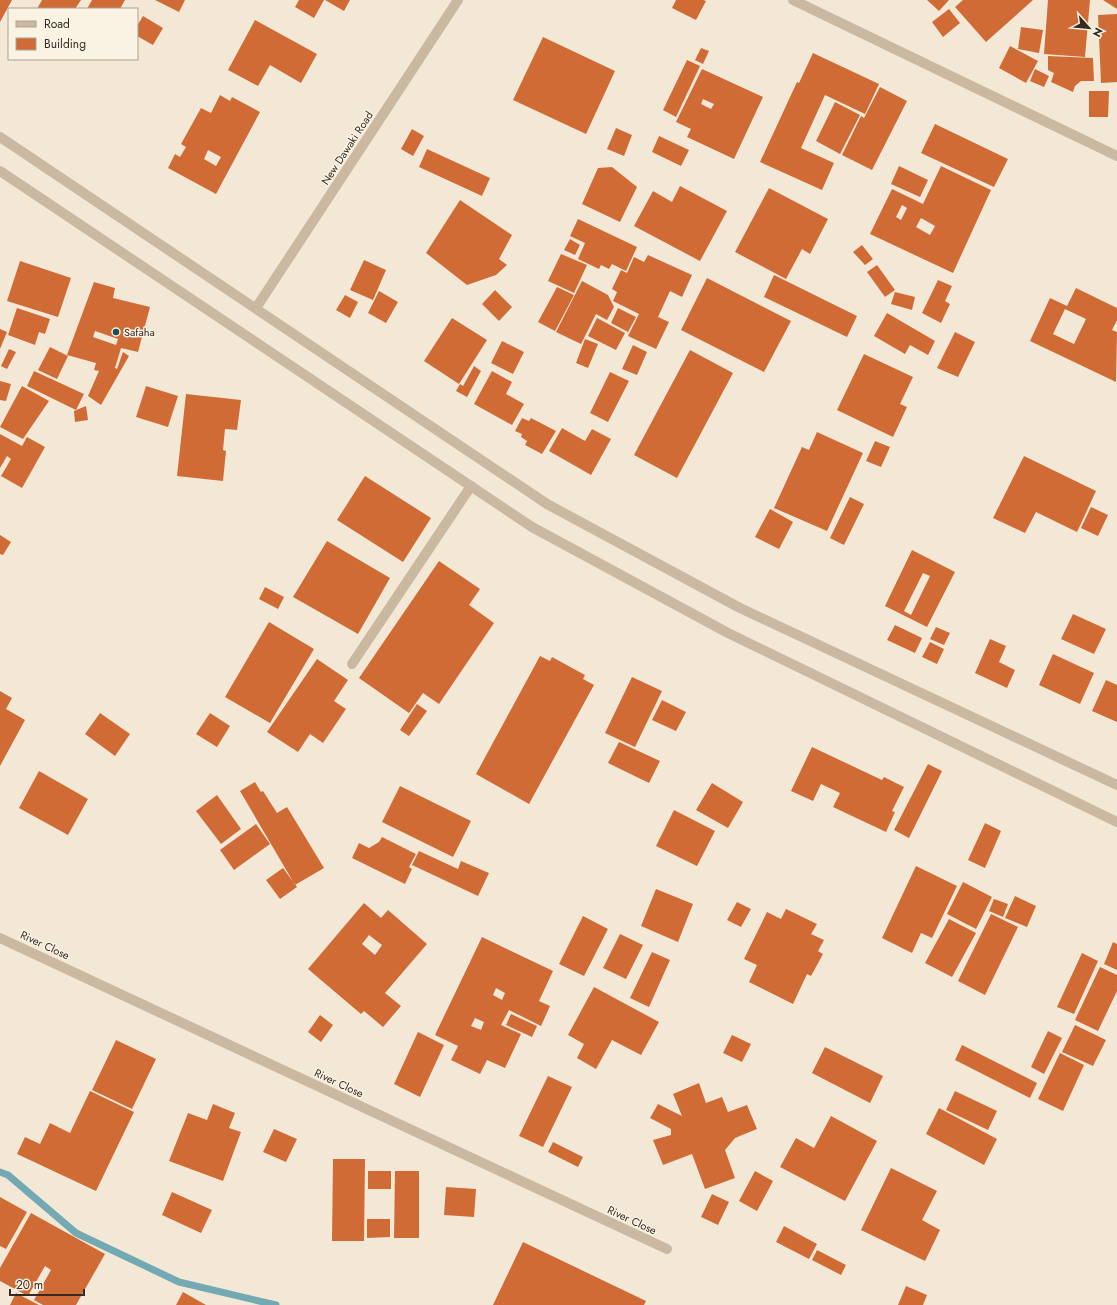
<svg xmlns="http://www.w3.org/2000/svg" width="1117" height="1305" viewBox="0 0 1117 1305" font-family="Jost,sans-serif">
  <style>
    .lines { fill: none; stroke-linecap: round; stroke-linejoin: round }
    .stream { stroke: #72a9b2; stroke-width: 7 }
    .building { fill: #d06b36; fill-rule: evenodd }
    .service { stroke: #cbb8a1; stroke-width: 10 }
    .minor { stroke: #cbb8a1; stroke-width: 10 }
    .tertiary { stroke: #cbb8a1; stroke-width: 10 }
    .poi-dot { fill: #174e59; stroke: #faf2e2; stroke-width: 1.5 }
    .labels { text-anchor: middle; stroke-width: 3; stroke-linejoin: round; paint-order: stroke }
    .street-label { font-size: 11px; fill: #352b24; stroke: #faf2e2 }
    .poi-label { font-size: 11px; fill: #352b24; stroke: #faf2e2; text-anchor: start }
  </style>
  <rect width="100%" height="100%" fill="#f3e8d6"/>
  <g class="lines">
    <path class="stream" d="M 0,1172 L 8,1175 L 76,1233 L 179,1282 L 276,1305"/>
  </g>
  <path class="building" d="M 0,0 L 12,0 L 0,22 Z
    M 42,0 L 81,0 L 75,9 L 37,9 Z
    M 92,0 L 125,0 L 120,9 L 87,9 Z
    M 155,0 L 185,0 L 179,12 Z
    M 299,0 L 324,0 L 314,18 L 295,7 Z
    M 325,0 L 350,0 L 344,11 Z
    M 676,0 L 703,0 L 706,1 L 696,20 L 672,8 Z
    M 927,0 L 949,0 L 939,11 Z
    M 963,0 L 1033,0 L 986,42 L 955,7 Z
    M 1048,0 L 1090,0 L 1085,57 L 1044,54 Z
    M 1103,0 L 1117,0 L 1117,9 Z
    M 949,9 L 960,23 L 943,37 L 932,22 Z
    M 1117,14 L 1117,82 L 1101,83 L 1098,15 Z
    M 143,16 L 163,28 L 153,45 L 137,36 L 137,26 Z
    M 255,20 L 317,54 L 301,83 L 270,65 L 258,86 L 228,70 Z
    M 1021,27 L 1043,30 L 1039,53 L 1018,49 Z
    M 543,37 L 615,71 L 586,134 L 513,100 Z
    M 1010,46 L 1038,61 L 1026,83 L 999,68 Z
    M 701,48 L 709,51 L 703,64 L 695,60 Z
    M 813,53 L 879,84 L 865,114 L 825,95 L 801,148 L 834,163 L 822,190 L 760,162 L 797,82 L 813,90 L 799,83 Z
    M 1048,56 L 1093,58 L 1094,81 L 1081,81 L 1075,86 L 1073,92 L 1051,82 L 1054,73 L 1048,70 Z
    M 687,60 L 700,66 L 676,117 L 663,110 Z
    M 702,69 L 763,97 L 734,159 L 687,137 L 691,129 L 676,122 ZM 703,99 L 714,104 L 711,109 L 701,104 Z
    M 1035,69 L 1049,76 L 1044,87 L 1030,81 Z
    M 880,87 L 907,101 L 872,170 L 842,155 L 861,116 L 864,118 Z
    M 1089,91 L 1109,91 L 1108,117 L 1089,117 Z
    M 220,95 L 230,101 L 232,97 L 260,112 L 216,194 L 168,168 L 175,154 L 180,157 L 186,147 L 181,144 L 201,108 L 211,113 ZM 208,150 L 221,157 L 216,166 L 204,159 Z
    M 835,102 L 860,115 L 840,154 L 816,141 Z
    M 935,124 L 1008,159 L 994,187 L 921,153 Z
    M 616,128 L 632,135 L 624,156 L 607,149 Z
    M 412,129 L 424,136 L 413,156 L 401,149 Z
    M 659,136 L 689,150 L 681,166 L 652,152 Z
    M 427,149 L 490,178 L 482,196 L 419,167 Z
    M 899,166 L 928,180 L 920,197 L 891,184 Z
    M 941,166 L 991,190 L 953,273 L 870,234 L 892,189 L 923,204 ZM 902,205 L 907,208 L 901,220 L 896,217 ZM 921,218 L 935,226 L 930,235 L 916,227 Z
    M 612,167 L 637,187 L 620,222 L 582,204 L 598,168 Z
    M 680,186 L 727,211 L 700,261 L 634,226 L 653,191 L 672,202 Z
    M 769,188 L 828,219 L 810,254 L 802,249 L 786,279 L 735,252 Z
    M 460,200 L 512,235 L 499,259 L 507,265 L 496,275 L 467,285 L 426,253 Z
    M 578,219 L 637,247 L 626,271 L 612,264 L 609,269 L 601,265 L 599,269 L 578,259 L 585,243 L 570,236 Z
    M 570,239 L 580,245 L 575,255 L 564,250 Z
    M 862,245 L 873,259 L 865,265 L 853,252 Z
    M 561,254 L 587,265 L 574,293 L 548,281 Z
    M 648,255 L 692,275 L 682,297 L 670,291 L 658,317 L 669,322 L 656,349 L 628,336 L 639,314 L 613,301 L 617,292 L 612,289 L 621,270 L 627,273 L 634,257 L 644,262 Z
    M 364,260 L 386,270 L 373,300 L 350,290 Z
    M 20,261 L 71,278 L 58,317 L 7,301 Z
    M 877,265 L 895,290 L 885,297 L 867,272 Z
    M 774,275 L 857,316 L 847,337 L 764,297 Z
    M 707,278 L 791,321 L 764,372 L 681,330 Z
    M 938,280 L 952,286 L 945,301 L 950,304 L 941,323 L 922,313 Z
    M 582,281 L 608,295 L 614,307 L 607,320 L 596,314 L 581,344 L 556,332 Z
    M 94,282 L 115,288 L 113,298 L 150,307 L 138,352 L 121,348 L 115,368 L 117,369 L 123,352 L 129,356 L 101,405 L 88,396 L 99,371 L 94,370 L 96,363 L 67,355 ZM 95,331 L 118,339 L 116,345 L 93,337 Z
    M 557,287 L 574,295 L 555,331 L 538,322 Z
    M 1076,288 L 1117,308 L 1117,320 L 1112,330 L 1117,332 L 1116,382 L 1030,341 L 1050,298 L 1067,306 ZM 1065,309 L 1086,319 L 1074,344 L 1053,334 Z
    M 495,290 L 512,307 L 499,321 L 482,304 Z
    M 379,291 L 398,302 L 386,323 L 368,313 Z
    M 895,292 L 915,297 L 912,310 L 891,304 Z
    M 345,295 L 358,302 L 350,318 L 336,310 Z
    M 17,308 L 50,319 L 45,334 L 39,332 L 35,345 L 8,335 Z
    M 618,308 L 636,317 L 628,332 L 611,323 Z
    M 887,313 L 935,341 L 928,355 L 910,345 L 905,354 L 874,336 Z
    M 452,318 L 487,340 L 459,384 L 424,361 Z
    M 597,318 L 625,333 L 616,350 L 588,336 Z
    M 0,329 L 7,332 L 0,349 Z
    M 955,332 L 975,342 L 958,377 L 937,368 Z
    M 585,339 L 598,344 L 588,368 L 576,363 Z
    M 502,341 L 524,352 L 513,374 L 491,363 Z
    M 633,345 L 647,352 L 637,375 L 622,369 Z
    M 50,347 L 68,356 L 57,379 L 38,370 Z
    M 9,349 L 16,352 L 7,369 L 1,366 Z
    M 690,350 L 733,373 L 677,478 L 634,455 Z
    M 864,354 L 913,377 L 900,404 L 907,407 L 893,437 L 837,410 Z
    M 474,366 L 481,371 L 467,397 L 456,391 L 460,384 L 463,386 Z
    M 34,371 L 84,394 L 76,410 L 27,386 Z
    M 492,371 L 512,382 L 506,394 L 524,404 L 512,425 L 474,404 Z
    M 610,372 L 629,381 L 608,422 L 590,413 Z
    M 0,381 L 11,384 L 6,401 L 0,400 Z
    M 22,386 L 49,401 L 23,439 L 0,427 Z
    M 146,386 L 178,396 L 168,427 L 136,417 Z
    M 186,394 L 241,400 L 237,430 L 225,429 L 223,450 L 226,451 L 223,481 L 177,476 Z
    M 86,406 L 88,420 L 75,422 L 74,411 Z
    M 522,418 L 529,421 L 531,418 L 556,431 L 542,454 L 525,445 L 527,441 L 521,437 L 522,434 L 515,431 Z
    M 562,428 L 585,441 L 592,429 L 611,439 L 591,475 L 549,451 Z
    M 817,432 L 863,453 L 827,531 L 774,508 L 802,447 L 809,450 Z
    M 0,434 L 22,446 L 27,437 L 45,447 L 22,488 L 1,476 L 11,459 L 7,456 L 0,468 Z
    M 875,441 L 890,447 L 881,467 L 866,461 Z
    M 1024,456 L 1096,491 L 1077,532 L 1036,512 L 1025,533 L 993,518 Z
    M 365,476 L 431,518 L 403,562 L 337,520 Z
    M 850,497 L 864,504 L 844,545 L 830,538 Z
    M 1091,507 L 1108,515 L 1098,536 L 1081,528 Z
    M 770,509 L 793,522 L 779,549 L 755,537 Z
    M 0,535 L 11,542 L 3,555 L 0,554 Z
    M 327,541 L 390,578 L 358,634 L 293,597 Z
    M 912,550 L 955,572 L 927,627 L 885,606 ZM 923,573 L 930,576 L 911,615 L 904,611 Z
    M 439,561 L 480,589 L 469,605 L 494,623 L 439,704 L 423,693 L 409,713 L 359,678 Z
    M 265,587 L 284,597 L 278,609 L 259,599 Z
    M 1073,614 L 1106,629 L 1094,654 L 1061,639 Z
    M 269,622 L 314,649 L 270,723 L 225,697 Z
    M 895,625 L 922,638 L 915,653 L 887,640 Z
    M 936,627 L 950,633 L 944,645 L 930,639 Z
    M 990,639 L 1006,646 L 999,662 L 1015,670 L 1007,688 L 975,673 Z
    M 930,642 L 944,649 L 937,664 L 922,657 Z
    M 1053,654 L 1094,673 L 1080,704 L 1039,685 Z
    M 540,656 L 550,661 L 552,657 L 585,675 L 583,679 L 594,685 L 529,804 L 476,774 Z
    M 317,659 L 348,680 L 334,701 L 346,709 L 323,743 L 310,734 L 298,752 L 267,732 Z
    M 632,677 L 662,691 L 635,747 L 605,733 Z
    M 1106,680 L 1117,685 L 1117,722 L 1092,711 Z
    M 0,691 L 12,698 L 6,709 L 25,720 L 0,766 Z
    M 662,700 L 686,712 L 676,731 L 652,720 Z
    M 417,704 L 427,711 L 409,736 L 400,730 Z
    M 100,713 L 130,734 L 115,756 L 85,734 Z
    M 210,713 L 230,726 L 217,747 L 196,734 Z
    M 619,742 L 660,761 L 649,783 L 608,763 Z
    M 812,747 L 882,780 L 884,777 L 904,787 L 892,811 L 895,812 L 886,832 L 833,807 L 840,793 L 821,784 L 813,801 L 791,791 Z
    M 928,764 L 942,771 L 909,838 L 894,830 Z
    M 39,771 L 88,799 L 68,835 L 19,808 Z
    M 255,782 L 261,792 L 263,791 L 277,813 L 287,807 L 324,868 L 295,885 L 240,791 Z
    M 712,783 L 743,802 L 728,828 L 696,810 Z
    M 400,786 L 471,821 L 453,857 L 382,822 Z
    M 217,795 L 241,829 L 221,844 L 196,811 Z
    M 674,810 L 715,831 L 697,866 L 656,846 Z
    M 985,823 L 1001,831 L 985,868 L 968,860 Z
    M 256,824 L 270,844 L 234,870 L 220,850 Z
    M 382,837 L 416,854 L 409,867 L 412,869 L 405,884 L 352,858 L 359,843 L 369,848 L 379,842 Z
    M 419,851 L 458,869 L 461,861 L 489,873 L 478,896 L 412,865 Z
    M 916,866 L 957,886 L 932,938 L 921,933 L 912,953 L 882,938 Z
    M 283,868 L 297,887 L 280,899 L 266,880 Z
    M 963,882 L 992,897 L 976,929 L 947,914 Z
    M 656,889 L 693,904 L 678,942 L 641,926 Z
    M 1015,896 L 1036,906 L 1027,927 L 1005,918 Z
    M 994,899 L 1008,904 L 1003,917 L 989,911 Z
    M 737,902 L 751,909 L 741,927 L 727,920 Z
    M 364,903 L 381,918 L 388,910 L 427,944 L 385,993 L 401,1006 L 383,1027 L 364,1011 L 361,1014 L 308,969 ZM 369,935 L 382,945 L 375,955 L 362,944 Z
    M 786,909 L 817,924 L 811,934 L 824,940 L 818,951 L 823,954 L 811,976 L 807,974 L 793,1004 L 749,982 L 757,965 L 744,959 L 767,912 L 781,919 Z
    M 991,914 L 1018,927 L 985,995 L 958,981 Z
    M 583,916 L 608,929 L 584,976 L 559,964 Z
    M 949,919 L 976,933 L 952,977 L 925,963 Z
    M 620,934 L 643,945 L 626,979 L 603,968 Z
    M 482,937 L 553,971 L 539,1001 L 550,1006 L 541,1026 L 509,1010 L 501,1025 L 521,1034 L 505,1068 L 487,1060 L 480,1074 L 451,1060 L 458,1046 L 435,1035 ZM 496,988 L 505,993 L 502,1000 L 493,995 ZM 475,1018 L 484,1022 L 481,1030 L 471,1026 Z
    M 1113,942 L 1117,944 L 1117,970 L 1104,964 Z
    M 652,952 L 670,960 L 649,1007 L 630,998 Z
    M 1082,953 L 1098,961 L 1074,1014 L 1057,1007 Z
    M 1100,967 L 1117,975 L 1117,991 L 1098,1031 L 1075,1020 Z
    M 594,987 L 659,1022 L 641,1055 L 612,1040 L 596,1069 L 577,1058 L 584,1044 L 568,1035 Z
    M 511,1014 L 537,1026 L 532,1037 L 506,1025 Z
    M 320,1015 L 333,1025 L 321,1042 L 308,1032 Z
    M 1075,1025 L 1106,1040 L 1093,1066 L 1062,1052 Z
    M 1048,1031 L 1062,1038 L 1044,1074 L 1031,1067 Z
    M 418,1032 L 444,1045 L 420,1097 L 394,1084 Z
    M 732,1035 L 751,1044 L 742,1062 L 723,1053 Z
    M 116,1040 L 156,1059 L 132,1109 L 92,1090 Z
    M 962,1045 L 1037,1083 L 1030,1098 L 955,1060 Z
    M 825,1047 L 883,1076 L 870,1103 L 812,1073 Z
    M 1060,1053 L 1084,1065 L 1063,1111 L 1038,1099 Z
    M 548,1076 L 572,1087 L 543,1147 L 519,1136 Z
    M 699,1083 L 706,1103 L 722,1097 L 728,1112 L 747,1105 L 757,1129 L 735,1138 L 725,1150 L 735,1178 L 705,1189 L 692,1154 L 663,1165 L 653,1140 L 671,1135 L 671,1129 L 650,1118 L 658,1104 L 682,1116 L 673,1094 Z
    M 90,1091 L 134,1112 L 96,1191 L 17,1154 L 25,1137 L 40,1144 L 50,1123 L 70,1133 Z
    M 955,1091 L 997,1111 L 988,1130 L 946,1110 Z
    M 213,1104 L 235,1113 L 229,1128 L 241,1132 L 223,1181 L 169,1161 L 188,1113 L 207,1120 Z
    M 939,1108 L 997,1139 L 984,1165 L 926,1134 Z
    M 831,1116 L 877,1141 L 845,1201 L 780,1167 L 796,1138 L 814,1148 Z
    M 274,1129 L 297,1139 L 286,1162 L 263,1152 Z
    M 553,1142 L 583,1157 L 578,1167 L 548,1152 Z
    M 333,1159 L 365,1159 L 364,1241 L 332,1241 Z
    M 891,1168 L 937,1191 L 922,1220 L 940,1230 L 925,1261 L 861,1230 Z
    M 368,1171 L 391,1171 L 391,1189 L 368,1189 Z
    M 395,1171 L 419,1171 L 419,1238 L 394,1238 Z
    M 755,1171 L 773,1181 L 757,1211 L 739,1201 Z
    M 446,1187 L 476,1189 L 474,1217 L 444,1215 Z
    M 172,1192 L 212,1210 L 201,1233 L 162,1215 Z
    M 712,1194 L 729,1202 L 718,1225 L 701,1217 Z
    M 0,1197 L 27,1212 L 6,1249 L 0,1246 Z
    M 31,1213 L 105,1254 L 76,1305 L 43,1305 L 34,1300 L 51,1270 L 45,1266 L 28,1296 L 0,1281 L 0,1268 Z
    M 367,1219 L 390,1219 L 390,1237 L 367,1238 Z
    M 784,1226 L 817,1244 L 809,1259 L 776,1242 Z
    M 523,1242 L 646,1301 L 644,1305 L 493,1305 Z
    M 817,1250 L 846,1265 L 841,1275 L 812,1260 Z
    M 906,1286 L 927,1295 L 923,1305 L 898,1305 Z
    M 183,1292 L 206,1305 L 176,1305 Z
    M 16,1293 L 39,1305 L 10,1305 Z"/>
  <g class="lines">
    <path class="service" d="M 352,664 L 471,486"/>
    <path class="minor" d="M 793,0 L 1117,156
      M 0,938 L 667,1249"/>
    <path class="tertiary" d="M 0,137 L 547,504 L 740,608 L 1117,785
      M 0,171 L 532,527 L 728,633 L 1117,822
      M 256,308 L 458,0"/>
  </g>
  <circle class="poi-dot" cx="116" cy="332" r="4"/>
  <g class="labels">
    <g class="street-label">
      <text transform="translate(347 148) rotate(-57)" y="4">New Dawaki Road</text>
      <text transform="translate(45 945) rotate(25)" y="4">River Close</text>
      <text transform="translate(339 1083) rotate(25)" y="4">River Close</text>
      <text transform="translate(632 1220) rotate(25)" y="4">River Close</text>
    </g>
    <g class="poi-label">
      <text x="124" y="336">Safaha</text>
    </g>
  </g>
  <rect x="8" y="8" width="130" height="52" fill="#faf2e2" stroke="#aba296"/>
  <rect x="16" y="21" width="20" height="6" fill="#cbb8a1" stroke="#aba296"/>
  <text x="44" y="28" font-size="12" fill="#352b24">Road</text>
  <rect x="16" y="38" width="20" height="12" fill="#d06b36" stroke="#aba296"/>
  <text x="44" y="48" font-size="12" fill="#352b24">Building</text>
  <g transform="translate(1089 28) rotate(117)" stroke="#faf2e2" stroke-width="3" paint-order="stroke">
  <path d="M0-3L7 15L0 10L-7 15Z" fill="#352b24"/>
  <text y="-6" font-size="11" font-weight="bold" text-anchor="middle" fill="#352b24">N</text>
  </g>
  <path d="M10 1289v6h74v-6" fill="none" stroke="#352b24" stroke-width="2"/>
  <text x="16" y="1289" font-size="12" fill="#352b24" stroke="#faf2e2" stroke-width="3" paint-order="stroke">20 m</text>
</svg>
